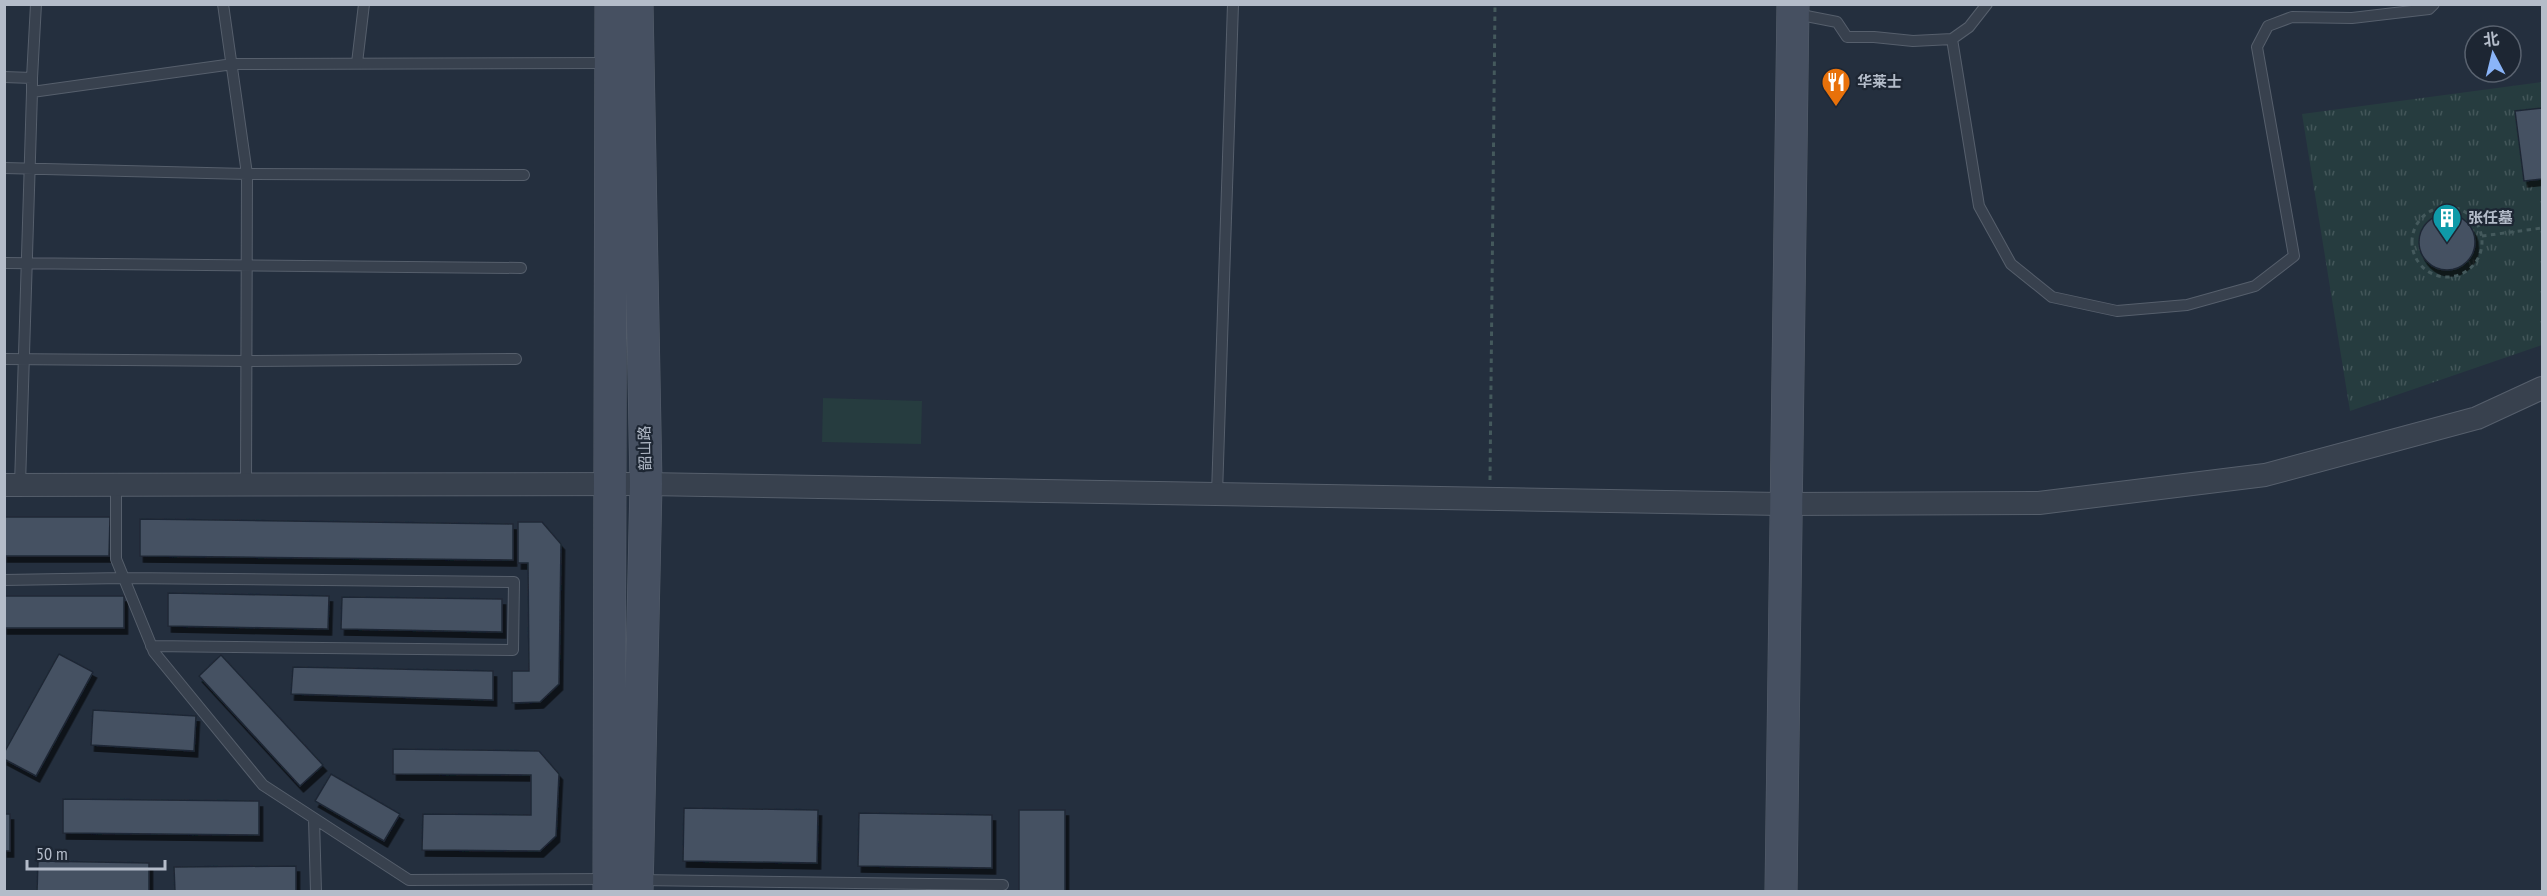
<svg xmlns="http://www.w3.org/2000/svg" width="2547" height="896" viewBox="0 0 2547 896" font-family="'PT Sans Narrow','Noto Sans SC',sans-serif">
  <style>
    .green { fill: #263c3f }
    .park { fill: url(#park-tufts) }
    .building { fill: #455162; stroke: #1f2835; stroke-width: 1.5; filter: url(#shadow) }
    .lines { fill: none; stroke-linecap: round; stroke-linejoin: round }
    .lane-casing { stroke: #565f6c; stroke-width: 12 }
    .street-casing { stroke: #565f6c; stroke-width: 24 }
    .secondary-casing { stroke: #565f6c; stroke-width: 33 }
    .path { stroke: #44595c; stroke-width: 3; stroke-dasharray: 4.5 4.5; stroke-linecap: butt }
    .lane { stroke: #38414e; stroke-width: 10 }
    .street { stroke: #38414e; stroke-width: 22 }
    .secondary { stroke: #465061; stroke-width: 32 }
    .labels { text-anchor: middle; stroke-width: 4.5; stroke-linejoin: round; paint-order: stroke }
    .poi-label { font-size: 15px; font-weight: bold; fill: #b4bcc9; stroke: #1d2633; text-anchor: start }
    .street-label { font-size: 15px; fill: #b4bcc9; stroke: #1d2633 }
  </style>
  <defs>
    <pattern id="park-tufts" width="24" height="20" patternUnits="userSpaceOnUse" patternTransform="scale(1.5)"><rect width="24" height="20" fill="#263c3f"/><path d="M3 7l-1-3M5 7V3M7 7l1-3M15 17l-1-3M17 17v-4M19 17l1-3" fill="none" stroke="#435659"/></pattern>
    <filter id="shadow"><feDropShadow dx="3.5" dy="6" stdDeviation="0" flood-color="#0009"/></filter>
  </defs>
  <rect width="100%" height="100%" fill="#242f3e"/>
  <path class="green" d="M 823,398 L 922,401 L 921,444 L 822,442 Z"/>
  <path class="park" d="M 2542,82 L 2542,345 L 2350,411 L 2302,114 Z"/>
  <path class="building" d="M 2542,108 L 2542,179 L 2524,181 L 2515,111 Z
    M2419 242a28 28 0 1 1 56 0a28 28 0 1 1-56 0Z
    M 4,517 L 110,517 L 109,556 L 4,556 Z
    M 140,519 L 513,524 L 513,560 L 140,556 Z
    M 518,522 L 542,522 L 561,544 L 559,684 L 540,702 L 512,703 L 512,671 L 529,671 L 528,563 L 518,563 Z
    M 168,593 L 329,596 L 328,629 L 168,626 Z
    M 4,596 L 124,596 L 124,628 L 4,628 Z
    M 342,597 L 502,599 L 502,632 L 341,629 Z
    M 59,654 L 93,672 L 36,776 L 4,759 L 4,753 Z
    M 221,655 L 323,765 L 300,786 L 199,676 Z
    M 293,667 L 493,671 L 493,700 L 291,694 Z
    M 93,710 L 196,716 L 194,751 L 91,745 Z
    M 393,749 L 539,751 L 559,774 L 556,836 L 540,851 L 422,850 L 423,814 L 531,815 L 531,775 L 393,774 Z
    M 331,774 L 400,814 L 384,841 L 315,801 Z
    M 63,799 L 259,801 L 259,835 L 63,833 Z
    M 684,808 L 818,810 L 817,863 L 683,861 Z
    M 1019,810 L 1065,810 L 1065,892 L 1019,892 Z
    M 859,813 L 992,815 L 992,868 L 858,866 Z
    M 4,814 L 10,814 L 10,851 L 4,851 Z
    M 38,861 L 149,863 L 149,892 L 37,892 Z
    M 296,866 L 296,892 L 175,892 L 174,867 Z"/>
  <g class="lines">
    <g class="lane-casing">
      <path id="lane" d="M 223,4 L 247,174 L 246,485
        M 1987,4 L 1969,27 L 1952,39 L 1979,206 L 2011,264 L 2052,297 L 2117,311 L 2187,305 L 2255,286 L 2294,256 L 2257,47 L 2268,26 L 2292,17 L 2352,18 L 2429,9 L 2434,4
        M 1796,14 L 1837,22 L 1847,37 L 1874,37 L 1913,41 L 1952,39
        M 357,63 L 364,4
        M 4,77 L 32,78 L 32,92 L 233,64 L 608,63
        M 32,78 L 36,4
        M 4,168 L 247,174 L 524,175
        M 4,263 L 521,268
        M 4,359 L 246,361 L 516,359
        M 20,485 L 32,92
        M 116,485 L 116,559 L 154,652 L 263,785 L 409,880 L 606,879
        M 1217,494 L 1233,4
        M 4,580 L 123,578 L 514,582 L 513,650 L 151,646
        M 314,819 L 316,892
        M 640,880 L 1003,885"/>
    </g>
    <g class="street-casing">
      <path id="street" d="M 4,485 L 646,484 L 1784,504 L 2039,503 L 2265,475 L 2477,418 L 2542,388"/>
    </g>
    <g class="secondary-casing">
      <path id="secondary" d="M 609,892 L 611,4
        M 637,892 L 646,484 L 637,4
        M 1781,892 L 1793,4"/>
    </g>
    <path class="path" d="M2412 242a35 35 0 1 1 70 0a35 35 0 1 1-70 0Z
      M 2482,236 L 2542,228
      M 1490,480 L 1495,4"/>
    <use href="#lane" class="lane"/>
    <use href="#street" class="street"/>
    <use href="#secondary" class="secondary"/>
  </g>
  <defs>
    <g id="restaurant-pin" transform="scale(1.5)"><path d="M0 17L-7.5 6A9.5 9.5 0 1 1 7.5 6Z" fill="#e8710a" stroke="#1d2633"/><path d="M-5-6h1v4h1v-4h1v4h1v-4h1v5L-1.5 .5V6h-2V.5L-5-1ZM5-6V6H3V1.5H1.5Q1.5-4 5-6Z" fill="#fff"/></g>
    <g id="building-pin" transform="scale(1.5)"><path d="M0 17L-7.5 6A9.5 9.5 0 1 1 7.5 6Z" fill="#0f9aa8" stroke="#1d2633"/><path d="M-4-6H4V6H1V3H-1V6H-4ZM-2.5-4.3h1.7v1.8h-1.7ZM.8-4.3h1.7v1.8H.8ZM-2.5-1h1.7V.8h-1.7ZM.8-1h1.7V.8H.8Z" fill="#fff"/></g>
  </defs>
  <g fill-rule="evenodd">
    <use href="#restaurant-pin" x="1836" y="82"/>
    <use href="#building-pin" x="2447" y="218"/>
  </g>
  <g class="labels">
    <g class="poi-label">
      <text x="1857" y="87">华莱士</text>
      <text x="2468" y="223">张任墓</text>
    </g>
    <g class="street-label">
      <text transform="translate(645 448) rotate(-91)" y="5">韶山路</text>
    </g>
  </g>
  <rect width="2547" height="896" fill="none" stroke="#b4bcc9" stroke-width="12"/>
  <g transform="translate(2493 54) rotate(353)"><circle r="28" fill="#1d2633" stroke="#59626f" stroke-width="1.5"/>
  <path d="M0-4.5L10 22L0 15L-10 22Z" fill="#8ab4f8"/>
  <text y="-9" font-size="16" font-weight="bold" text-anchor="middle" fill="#b4bcc9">北</text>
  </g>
  <path d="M27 860v9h138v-9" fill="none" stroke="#b4bcc9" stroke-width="3"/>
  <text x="36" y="860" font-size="18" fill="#b4bcc9" stroke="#1d2633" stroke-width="4.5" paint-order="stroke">50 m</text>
</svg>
